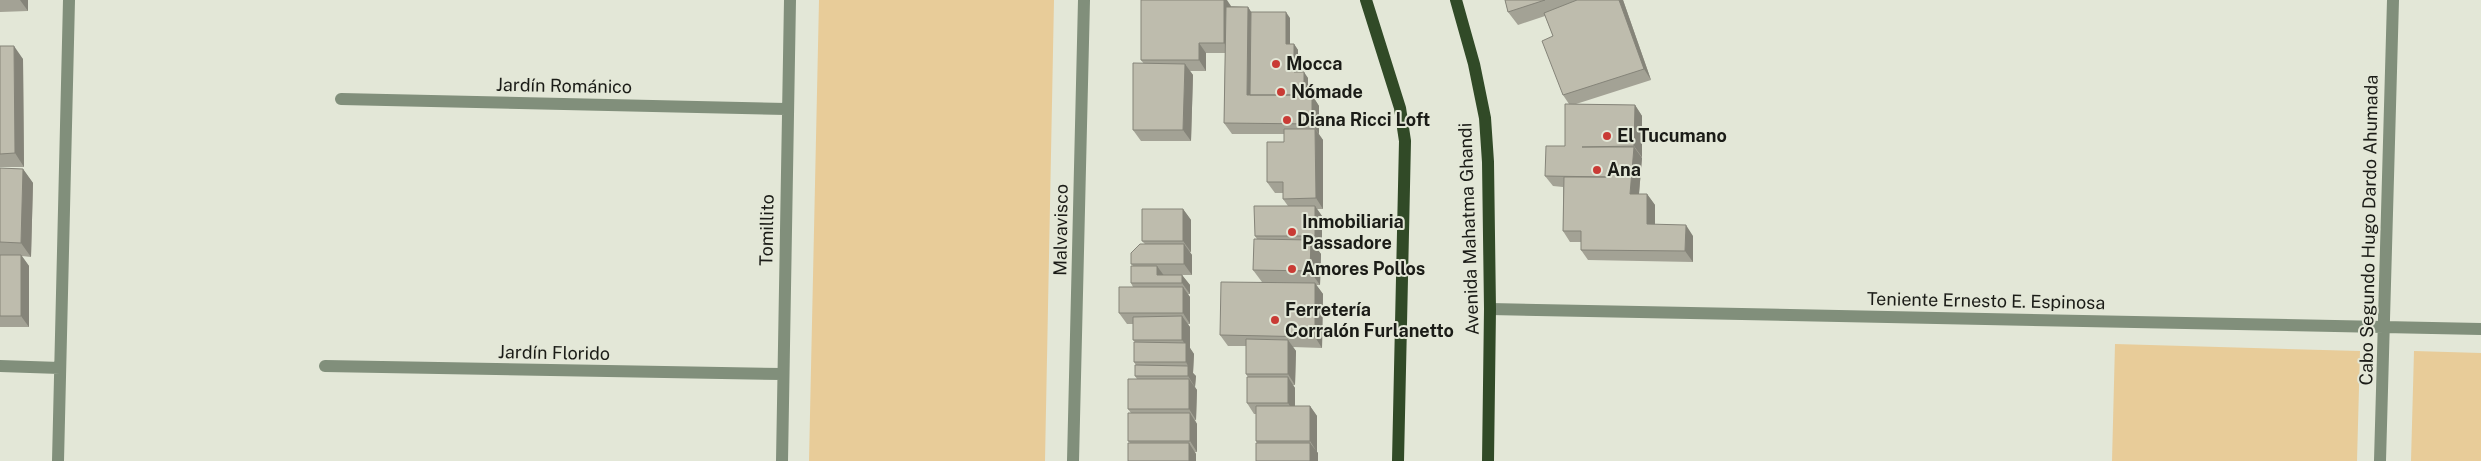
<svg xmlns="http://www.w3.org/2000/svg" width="2481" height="461" viewBox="0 0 2481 461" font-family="'Public Sans',sans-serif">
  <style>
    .green { fill: #e8cc99 }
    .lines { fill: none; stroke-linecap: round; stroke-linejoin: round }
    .minor { stroke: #818f7b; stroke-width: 12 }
    .major { stroke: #314a27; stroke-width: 12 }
    .wall { fill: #a3a295 }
    .shaded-wall { fill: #858479 }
    .building { fill: #bebcad; stroke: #858479 }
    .poi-dot { fill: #c93b35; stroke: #e3e7d7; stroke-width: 2 }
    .labels { text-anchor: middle; stroke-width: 4; stroke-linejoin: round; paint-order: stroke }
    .poi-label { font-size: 18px; font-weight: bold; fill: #1b1c17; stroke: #e3e7d7; text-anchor: start }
    .street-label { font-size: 18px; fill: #1b1c17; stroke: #e3e7d7 }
  </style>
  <rect width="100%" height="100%" fill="#e3e7d7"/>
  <path class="green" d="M 819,0 L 1054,0 L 1045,461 L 809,461 Z
    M 2115,344 L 2360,351 L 2357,461 L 2112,461 Z
    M 2414,351 L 2481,353 L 2481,461 L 2411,461 Z"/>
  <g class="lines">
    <path class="minor" d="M 341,99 L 786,109
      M 1490,309 L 2481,329
      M 0,366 L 60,368
      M 325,366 L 782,374
      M 58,461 L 69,0
      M 782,461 L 790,0
      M 1073,461 L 1084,0
      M 2380,461 L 2393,0"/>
    <path class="major" d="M 1366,0 L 1400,108 L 1405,141 L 1398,461
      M 1456,0 L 1474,64 L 1485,118 L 1488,162 L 1490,309 L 1488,461"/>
  </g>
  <path class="wall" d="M 0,0 L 28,0 L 28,11 L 0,12 Z
    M 1505,0 L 1623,0 L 1651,80 L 1576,104 L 1635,105 L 1642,116 L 1642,157 L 1641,157 L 1642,158 L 1639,194 L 1647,194 L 1655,205 L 1655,225 L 1693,236 L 1693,262 L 1588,260 L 1581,250 L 1581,242 L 1570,242 L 1563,231 L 1563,187 L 1553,186 L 1545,176 L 1565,146 L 1569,104 L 1563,95 L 1553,36 L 1545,16 L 1518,25 L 1508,12 Z
    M 1231,6 L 1248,7 L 1251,12 L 1290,18 L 1290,44 L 1294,44 L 1298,50 L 1298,72 L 1308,78 L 1308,95 L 1312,95 L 1319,106 L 1319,134 L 1323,140 L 1323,209 L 1317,209 L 1322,216 L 1322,247 L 1315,247 L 1321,254 L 1320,285 L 1316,285 L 1323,294 L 1322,348 L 1293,347 L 1296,351 L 1295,385 L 1293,385 L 1295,388 L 1295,406 L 1310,406 L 1317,416 L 1317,452 L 1318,453 L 1318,461 L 1257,443 L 1256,441 L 1256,414 L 1254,414 L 1247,403 L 1248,377 L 1246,374 L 1246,346 L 1228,346 L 1220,335 L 1262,282 L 1253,270 L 1257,239 L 1255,236 L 1288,206 L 1283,199 L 1283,193 L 1275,193 L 1267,182 L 1284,142 L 1284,134 L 1232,134 L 1224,123 L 1225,53 L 1206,53 L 1206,71 L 1190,71 L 1193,75 L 1191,141 L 1141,141 L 1133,130 L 1144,64 L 1141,60 Z
    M 0,46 L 23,59 L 24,167 L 0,167 Z
    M 0,168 L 23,169 L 33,183 L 31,257 L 22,256 L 29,266 L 29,327 L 0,327 Z
    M 1183,209 L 1191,220 L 1191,252 L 1190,252 L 1192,255 L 1192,275 L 1182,275 L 1190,285 L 1190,294 L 1188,294 L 1190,297 L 1190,324 L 1188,324 L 1190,327 L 1190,348 L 1194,354 L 1193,373 L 1196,376 L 1195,387 L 1197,390 L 1196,420 L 1195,420 L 1197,424 L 1197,452 L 1195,452 L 1196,454 L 1196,461 L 1130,443 L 1128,441 L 1131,413 L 1128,409 L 1137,379 L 1135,376 L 1136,365 L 1134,362 L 1135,342 L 1133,340 L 1133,324 L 1127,324 L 1119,313 L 1133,287 L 1131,283 L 1133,266 L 1131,264 L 1145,244 L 1142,241 Z"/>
  <path class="shaded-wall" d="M 20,0 L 28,0 L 28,11 Z
    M 1224,0 L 1227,0 L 1231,6 L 1231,53 L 1224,43 Z
    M 1619,0 L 1623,0 L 1651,80 L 1644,69 Z
    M 1248,7 L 1255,18 L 1254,99 L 1247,95 Z
    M 1286,12 L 1290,18 L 1290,50 L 1286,44 Z
    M 1199,43 L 1206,53 L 1206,71 L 1199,60 Z
    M 1294,44 L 1298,50 L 1298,78 L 1294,72 Z
    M 14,46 L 23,59 L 24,167 L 15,153 Z
    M 1185,64 L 1193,75 L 1191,141 L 1183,130 Z
    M 1304,72 L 1308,78 L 1308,106 L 1304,100 Z
    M 1312,95 L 1319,106 L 1319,134 L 1312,124 Z
    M 1635,105 L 1642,116 L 1642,157 L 1634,146 Z
    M 1315,129 L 1323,140 L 1323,209 L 1316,198 Z
    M 1634,147 L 1642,158 L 1638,205 L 1630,194 Z
    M 23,169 L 33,183 L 31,257 L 21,243 Z
    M 1647,194 L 1655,205 L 1655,235 L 1647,224 Z
    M 1315,206 L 1322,216 L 1322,247 L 1315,236 Z
    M 1183,209 L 1191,220 L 1191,252 L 1183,241 Z
    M 1686,225 L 1693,236 L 1693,262 L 1685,251 Z
    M 1311,240 L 1321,254 L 1320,285 L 1310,271 Z
    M 1184,244 L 1192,255 L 1192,275 L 1184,264 Z
    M 21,255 L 29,266 L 29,327 L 21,316 Z
    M 1157,266 L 1165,277 L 1157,275 Z
    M 1182,275 L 1190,285 L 1190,294 L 1182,283 Z
    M 1315,283 L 1323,294 L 1322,348 L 1315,337 Z
    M 1183,287 L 1190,297 L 1190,324 L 1183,313 Z
    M 1182,316 L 1190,327 L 1190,348 L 1194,354 L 1193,373 L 1196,376 L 1195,387 L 1188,376 L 1188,366 L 1186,362 L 1186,345 L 1182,340 Z
    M 1288,340 L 1296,351 L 1295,385 L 1288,374 Z
    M 1288,377 L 1295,388 L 1295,414 L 1288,403 Z
    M 1189,379 L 1197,390 L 1196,420 L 1189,409 Z
    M 1310,406 L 1317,416 L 1317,452 L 1310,441 Z
    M 1190,413 L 1197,424 L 1197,452 L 1190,441 Z
    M 1189,443 L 1196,454 L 1196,461 L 1189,461 Z
    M 1310,443 L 1318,453 L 1318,461 L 1310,461 Z"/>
  <path class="building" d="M 1141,0 L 1224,0 L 1224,43 L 1199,43 L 1199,60 L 1141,60 Z
    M 1505,0 L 1545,0 L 1508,12 Z
    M 1577,0 L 1619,0 L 1644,69 L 1563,95 L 1542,41 L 1553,36 L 1544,13 Z
    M 1226,7 L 1248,7 L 1247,95 L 1312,95 L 1312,124 L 1224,123 Z
    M 1251,12 L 1286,12 L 1286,44 L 1294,44 L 1294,72 L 1304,72 L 1304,95 L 1250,95 Z
    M 0,46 L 14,46 L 15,153 L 0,154 Z
    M 1133,63 L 1185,64 L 1183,130 L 1133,130 Z
    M 1565,104 L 1635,105 L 1634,146 L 1582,147 L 1634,147 L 1630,194 L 1647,194 L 1647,224 L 1686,225 L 1685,251 L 1581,250 L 1581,231 L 1563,231 L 1564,177 L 1607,177 L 1545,176 L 1546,146 L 1565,146 Z
    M 1284,129 L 1315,129 L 1316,198 L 1283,199 L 1283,182 L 1267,182 L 1267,142 L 1284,142 Z
    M 0,168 L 23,169 L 21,243 L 0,242 Z
    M 1254,206 L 1315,206 L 1315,236 L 1255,236 Z
    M 1142,209 L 1183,209 L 1183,241 L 1142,241 Z
    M 1254,239 L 1311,240 L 1310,271 L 1253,270 Z
    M 1140,244 L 1184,244 L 1184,264 L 1131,264 L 1131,253 Z
    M 0,255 L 21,255 L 21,316 L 0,316 Z
    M 1131,266 L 1157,266 L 1157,275 L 1182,275 L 1182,283 L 1131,283 Z
    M 1221,282 L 1315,283 L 1315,337 L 1220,335 Z
    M 1119,287 L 1183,287 L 1183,313 L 1119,313 Z
    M 1182,316 L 1182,340 L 1133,340 L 1133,317 Z
    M 1246,339 L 1288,340 L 1288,374 L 1246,374 Z
    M 1134,342 L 1186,343 L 1186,362 L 1134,362 Z
    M 1135,365 L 1188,366 L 1188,376 L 1135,376 Z
    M 1247,377 L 1288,377 L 1288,403 L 1247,403 Z
    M 1128,379 L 1189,379 L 1189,409 L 1128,409 Z
    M 1256,406 L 1310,406 L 1310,441 L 1256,441 Z
    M 1128,413 L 1190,413 L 1190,441 L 1128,441 Z
    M 1128,443 L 1189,443 L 1189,461 L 1128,461 Z
    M 1256,443 L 1310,443 L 1310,461 L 1256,461 Z"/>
  <g class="poi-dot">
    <circle cx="1276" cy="64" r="5"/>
    <circle cx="1281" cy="92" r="5"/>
    <circle cx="1287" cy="120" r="5"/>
    <circle cx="1607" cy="136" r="5"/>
    <circle cx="1597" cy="170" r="5"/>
    <circle cx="1292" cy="232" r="5"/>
    <circle cx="1292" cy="269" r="5"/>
    <circle cx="1275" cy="320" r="5"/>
  </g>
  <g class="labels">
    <g class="poi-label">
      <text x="1286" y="70">Mocca</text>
      <text x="1291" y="98">Nómade</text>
      <text x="1297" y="126">Diana Ricci Loft</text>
      <text x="1617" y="142">El Tucumano</text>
      <text x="1607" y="176">Ana</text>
      <text x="1302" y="228">Inmobiliaria<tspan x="1302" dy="21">Passadore</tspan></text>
      <text x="1302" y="275">Amores Pollos</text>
      <text x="1285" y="316">Ferretería<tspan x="1285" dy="21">Corralón Furlanetto</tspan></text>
    </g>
    <g class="street-label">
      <text transform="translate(564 86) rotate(1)" y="6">Jardín Románico</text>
      <text transform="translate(1469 229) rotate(-92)" y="6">Avenida Mahatma Ghandi</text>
      <text transform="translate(767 230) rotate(-89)" y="6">Tomillito</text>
      <text transform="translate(1061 230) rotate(-89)" y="6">Malvavisco</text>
      <text transform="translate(2369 230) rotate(-89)" y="6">Cabo Segundo Hugo Dardo Ahumada</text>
      <text transform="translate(1986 301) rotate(1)" y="6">Teniente Ernesto E. Espinosa</text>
      <text transform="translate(554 353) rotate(1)" y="6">Jardín Florido</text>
    </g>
  </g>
</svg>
